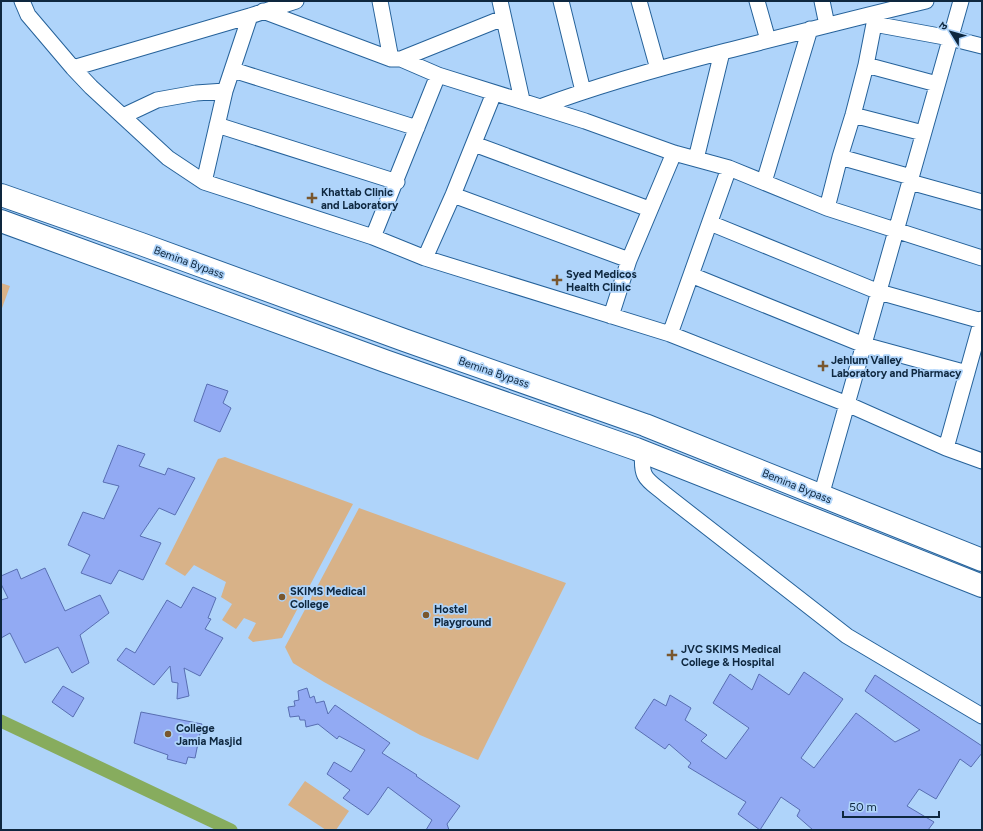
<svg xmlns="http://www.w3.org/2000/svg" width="983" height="831" viewBox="0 0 983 831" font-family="Figtree,'Noto Sans Devanagari',sans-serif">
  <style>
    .green { fill: #d8b288 }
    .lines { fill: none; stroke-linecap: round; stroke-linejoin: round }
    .canal { stroke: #87ac5e; stroke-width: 13 }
    .building { fill: #92aaf3; stroke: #586eb2 }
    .minor-casing { stroke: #26629a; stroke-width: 17 }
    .highway-casing { stroke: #26629a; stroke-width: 24 }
    .minor { stroke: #fff; stroke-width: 15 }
    .highway { stroke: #fff; stroke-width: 22 }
    .poi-dot { fill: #79572e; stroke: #afd4fa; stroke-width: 1.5 }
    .labels { text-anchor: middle; stroke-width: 3.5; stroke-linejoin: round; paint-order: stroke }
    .poi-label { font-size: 11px; font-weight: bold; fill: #0e273f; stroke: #afd4fa; text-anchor: start }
    .street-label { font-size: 11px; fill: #0e273f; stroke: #afd4fa }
  </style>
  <rect width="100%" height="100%" fill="#afd4fa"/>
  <path class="green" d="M 1,283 L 10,286 L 1,311 Z
    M 225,457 L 353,504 L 282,638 L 253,642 L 248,638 L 256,623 L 244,618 L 236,629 L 222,620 L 232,604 L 221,597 L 226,582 L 194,565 L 185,576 L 165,564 L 215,465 L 218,459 Z
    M 359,508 L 566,583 L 478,760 L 420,735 L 324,682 L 293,663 L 285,647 Z
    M 305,781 L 349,811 L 336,830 L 326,830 L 288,805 Z"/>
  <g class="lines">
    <path class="canal" d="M 1,721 L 231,830"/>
  </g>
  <path class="building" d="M 207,384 L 228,391 L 223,403 L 231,408 L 220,432 L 194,421 Z
    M 118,445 L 145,454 L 139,466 L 165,475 L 168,468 L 195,478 L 175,515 L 159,508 L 140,536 L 161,543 L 143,580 L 119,570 L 111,584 L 81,573 L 90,555 L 68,545 L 83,512 L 104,519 L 119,486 L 103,482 Z
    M 45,568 L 65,611 L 100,595 L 109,613 L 80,635 L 89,663 L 72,673 L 58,647 L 25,663 L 10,633 L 1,638 L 1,600 L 8,598 L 1,584 L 1,576 L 17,569 L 21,579 Z
    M 193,587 L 216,598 L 208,618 L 211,619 L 205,629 L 223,638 L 200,676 L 184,668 L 189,696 L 177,699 L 178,683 L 172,682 L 170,666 L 154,685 L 117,660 L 126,648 L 135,653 L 167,600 L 181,608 Z
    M 804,672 L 843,699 L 801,758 L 814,768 L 856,713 L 895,742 L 920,730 L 865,691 L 875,675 L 982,746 L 982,753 L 971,767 L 960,759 L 936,799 L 919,789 L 907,806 L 934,822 L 928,830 L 813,830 L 797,816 L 800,810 L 781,797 L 760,830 L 738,814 L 746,802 L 688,767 L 691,763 L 669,744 L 665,749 L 635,728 L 654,699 L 666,706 L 670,695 L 691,708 L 685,720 L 707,735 L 701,741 L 726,759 L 749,728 L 713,703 L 730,674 L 752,690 L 759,674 L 789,695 Z
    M 63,686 L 84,698 L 73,717 L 52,702 Z
    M 307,688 L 310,698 L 314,696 L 316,703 L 324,701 L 328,714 L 335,705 L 390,743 L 382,753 L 417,775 L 416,776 L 460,806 L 447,824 L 449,830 L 426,830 L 432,820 L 388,787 L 375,806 L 368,815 L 343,798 L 350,790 L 327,774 L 334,762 L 351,772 L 365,750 L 339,736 L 337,739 L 318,724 L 306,727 L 305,720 L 300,720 L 299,716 L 290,717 L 288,707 L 295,706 L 294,701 L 299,700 L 298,691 Z
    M 141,712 L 202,724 L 195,758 L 188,757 L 186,764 L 167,759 L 168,755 L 134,743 Z"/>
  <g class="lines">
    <g class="minor-casing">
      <path id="minor" d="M 22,1 L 28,15 L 73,68 L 91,87 L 168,158 L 204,182 L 373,237 L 425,258 L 670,334 L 847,404 L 946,448 L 982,461
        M 380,1 L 391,59
        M 500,1 L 522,100
        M 561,1 L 583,91
        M 639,1 L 658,69
        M 757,1 L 768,40
        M 822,1 L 827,25
        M 263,11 L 391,59 L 401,59 L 438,75 L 585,121 L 674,153 L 729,168 L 827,208 L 982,258
        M 876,16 L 874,24 L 950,38 L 982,46
        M 401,59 L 503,18
        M 866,65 L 937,84
        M 73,68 L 250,16 L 296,1
        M 233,70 L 417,128
        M 540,107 C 601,84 663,67 726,51 C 793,34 859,17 926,1
        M 853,115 L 923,133
        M 123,116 L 157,100 L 196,93 L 225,91
        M 217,125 L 397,182
        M 474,144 L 649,209
        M 840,157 L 911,177
        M 696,159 L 722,52
        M 204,182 L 225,91 L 250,16
        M 764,182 L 810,29
        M 910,182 L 982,202
        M 453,195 L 629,260
        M 827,208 L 840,157 L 853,115 L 866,65 L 874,24
        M 710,223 L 879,292 L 982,321
        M 373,237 L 438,75
        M 425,258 L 453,195 L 494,93
        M 691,275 L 864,345 L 967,373
        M 611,316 L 629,260 L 674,153
        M 670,334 L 729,168
        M 946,448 L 982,319
        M 643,452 C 640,479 647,479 666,495 L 847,636 L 982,716
        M 821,496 L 961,1"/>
    </g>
    <g class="highway-casing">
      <path id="highway" d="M 1,195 L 141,244 L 404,340 L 645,425 L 982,560
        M 1,221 L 385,361 L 636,449 L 982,586"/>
    </g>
    <use href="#minor" class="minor"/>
    <use href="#highway" class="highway"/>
  </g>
  <g class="poi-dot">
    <path d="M310 192h4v4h4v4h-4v4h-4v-4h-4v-4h4z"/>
    <path d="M555 274h4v4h4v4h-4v4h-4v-4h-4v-4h4z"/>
    <path d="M821 360h4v4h4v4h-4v4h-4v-4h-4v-4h4z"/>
    <circle cx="282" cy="597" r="4"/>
    <circle cx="426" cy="615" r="4"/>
    <path d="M670 649h4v4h4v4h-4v4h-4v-4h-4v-4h4z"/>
    <circle cx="168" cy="734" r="4"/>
  </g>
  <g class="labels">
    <g class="poi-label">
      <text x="321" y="196">Khattab Clinic<tspan x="321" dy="13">and Laboratory</tspan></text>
      <text x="566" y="278">Syed Medicos<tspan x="566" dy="13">Health Clinic</tspan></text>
      <text x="831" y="364">Jehlum Valley<tspan x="831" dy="13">Laboratory and Pharmacy</tspan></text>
      <text x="290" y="595">SKIMS Medical<tspan x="290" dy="13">College</tspan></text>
      <text x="434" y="613">Hostel<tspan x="434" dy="13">Playground</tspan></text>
      <text x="681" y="653">JVC SKIMS Medical<tspan x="681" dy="13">College &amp; Hospital</tspan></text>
      <text x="176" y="732">College<tspan x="176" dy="13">Jamia Masjid</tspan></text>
    </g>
    <g class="street-label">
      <text transform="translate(189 262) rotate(20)" y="4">Bemina Bypass</text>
      <text transform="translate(494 372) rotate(19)" y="4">Bemina Bypass</text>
      <text transform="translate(797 486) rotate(22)" y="4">Bemina Bypass</text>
    </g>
  </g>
  <rect width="983" height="831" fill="none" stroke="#0e273f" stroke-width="4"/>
  <g transform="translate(951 32) rotate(307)" stroke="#afd4fa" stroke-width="3" paint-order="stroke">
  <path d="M0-3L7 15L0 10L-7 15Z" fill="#0e273f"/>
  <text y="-6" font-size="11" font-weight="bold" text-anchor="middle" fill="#0e273f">उ</text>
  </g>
  <path d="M843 811v6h96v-6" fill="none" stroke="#0e273f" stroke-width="2"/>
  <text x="849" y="811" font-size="12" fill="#0e273f" stroke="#afd4fa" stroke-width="3" paint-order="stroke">50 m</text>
</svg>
